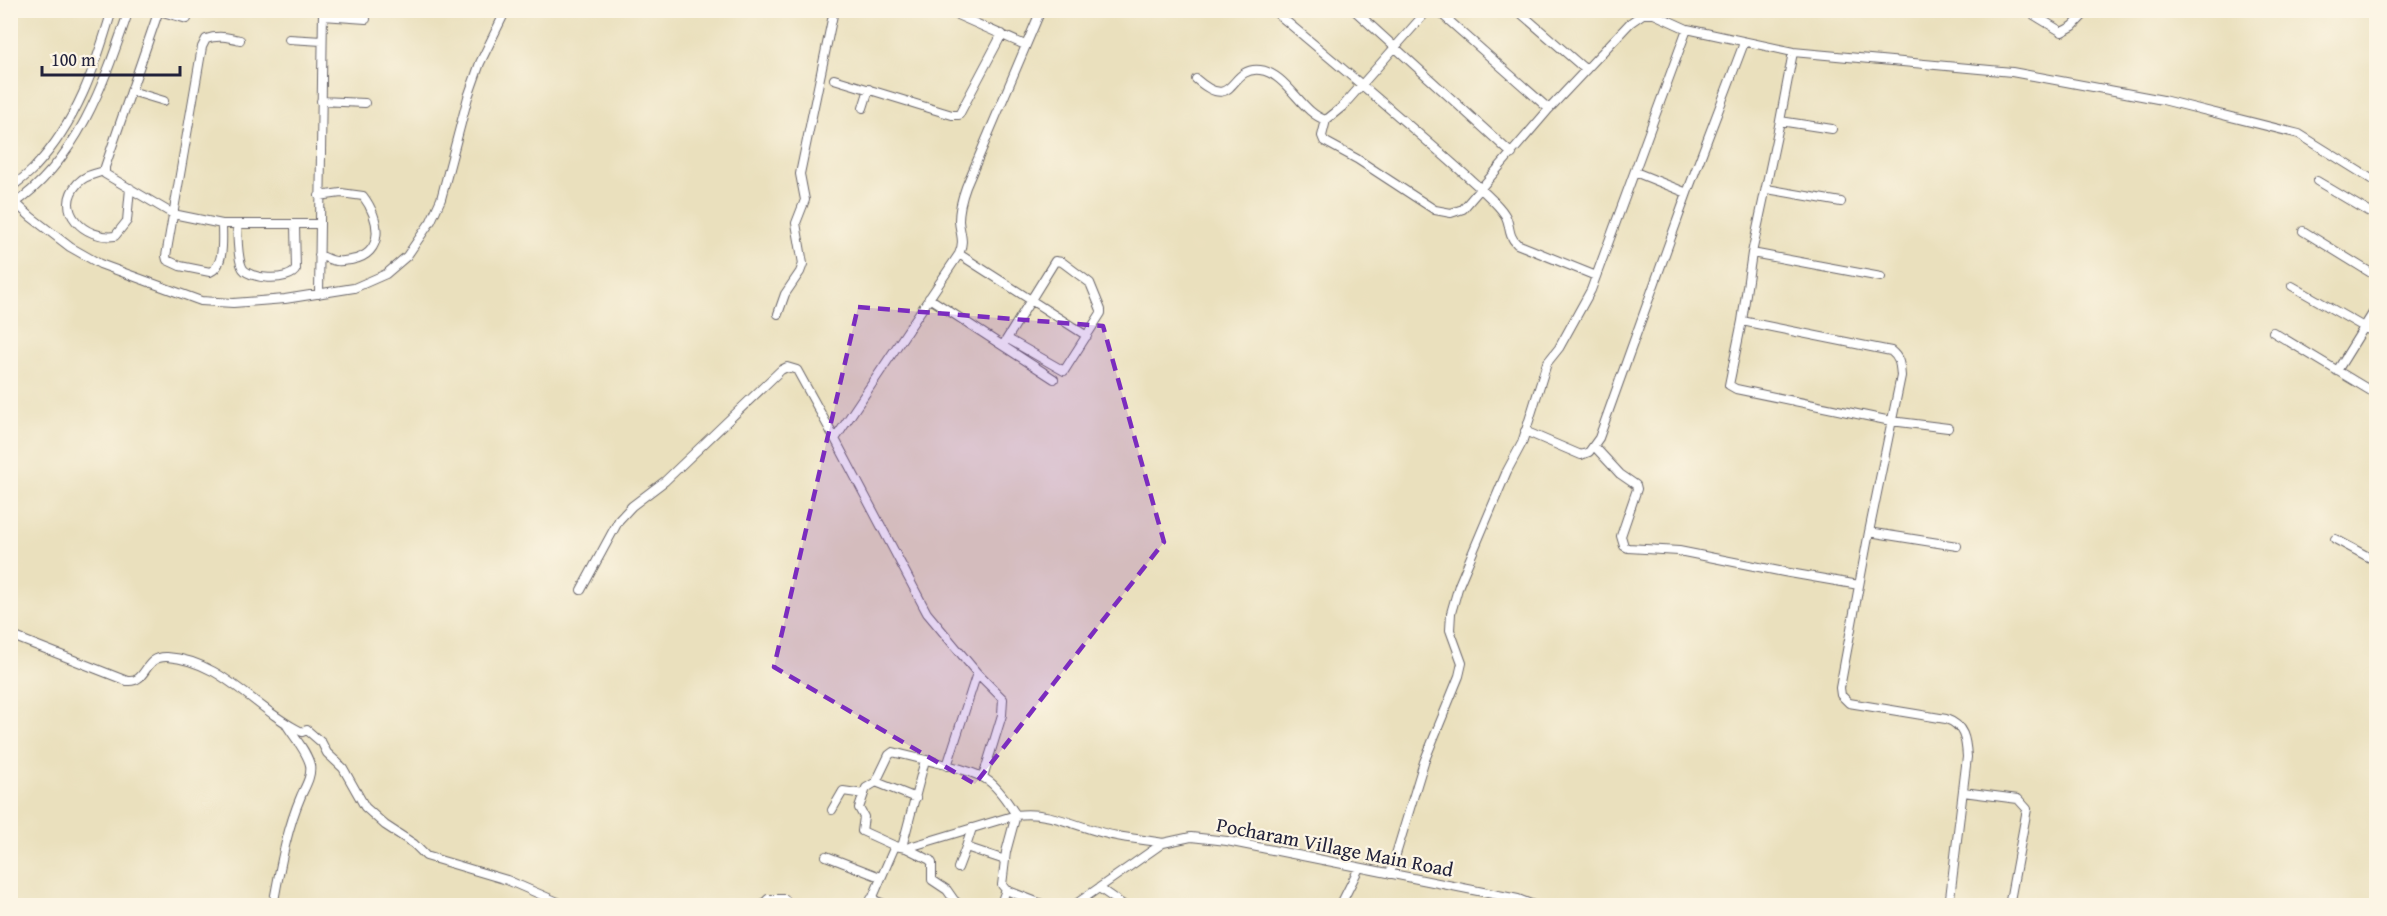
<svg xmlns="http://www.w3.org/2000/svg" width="2387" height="916" viewBox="0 0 2387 916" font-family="'Gentium Book Plus',serif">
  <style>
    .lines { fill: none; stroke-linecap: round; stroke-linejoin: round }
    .minor-casing { stroke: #686468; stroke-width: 10 }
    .minor { stroke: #fff; stroke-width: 8 }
    .marked { fill: #7b2cbf; fill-opacity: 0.2; stroke: #7b2cbf; stroke-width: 4.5; stroke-dasharray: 12 8; stroke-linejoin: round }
    .labels { text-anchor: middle; stroke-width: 4.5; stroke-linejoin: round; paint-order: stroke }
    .street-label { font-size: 20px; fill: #22223b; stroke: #fcf5e5 }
  </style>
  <rect width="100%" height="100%" fill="#fcf5e5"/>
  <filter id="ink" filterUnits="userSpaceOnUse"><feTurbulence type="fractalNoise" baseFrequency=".0167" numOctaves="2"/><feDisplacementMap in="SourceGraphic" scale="12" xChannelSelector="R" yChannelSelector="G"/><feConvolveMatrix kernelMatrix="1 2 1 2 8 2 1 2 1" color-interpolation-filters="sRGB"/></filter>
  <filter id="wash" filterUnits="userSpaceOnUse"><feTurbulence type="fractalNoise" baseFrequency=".008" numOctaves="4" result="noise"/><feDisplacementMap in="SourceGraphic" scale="24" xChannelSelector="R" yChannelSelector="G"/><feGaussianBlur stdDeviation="1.35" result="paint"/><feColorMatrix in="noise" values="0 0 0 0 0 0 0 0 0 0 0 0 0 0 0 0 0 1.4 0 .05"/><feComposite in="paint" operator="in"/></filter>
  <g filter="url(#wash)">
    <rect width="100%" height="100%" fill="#eae0bd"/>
  </g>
  <g filter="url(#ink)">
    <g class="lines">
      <g class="minor-casing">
        <path id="minor" d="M 159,10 L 105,167 L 105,174 L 173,214 L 222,224 L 318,224
          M 946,10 L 1025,45
          M 1273,10 C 1343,69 1413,127 1480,188 C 1488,196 1499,205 1505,215 C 1511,225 1507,235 1517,244 L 1596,276
          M 1354,10 L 1512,154
          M 1437,10 L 1549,109
          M 1517,10 L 1586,70
          M 2030,10 L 2034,15 L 2062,32 L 2073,26 L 2088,10
          M 159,11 L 187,19
          M 323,16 L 366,19
          M 289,39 L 322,41
          M 834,79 L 952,115 L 959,115 L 1002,34
          M 1196,79 C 1236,114 1228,66 1260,70 C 1287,73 1302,114 1326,120 L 1342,107 L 1428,10
          M 131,91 L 164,101
          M 321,101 L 365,103
          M 863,108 L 869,89
          M 1326,120 L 1322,136 L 1324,141 L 1357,159 L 1435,210 L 1451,213 L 1463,209 L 1549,109 L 1630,23 L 1643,14 L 1654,14 L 1687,29 L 1793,52 L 2012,72 L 2163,100 L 2299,134 L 2376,182
          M 1780,121 L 1793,52
          M 1832,129 L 1780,121 L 1752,253 L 1742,321 L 1729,385 L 1736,389 L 1891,421 L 1948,428
          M 104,171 C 95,174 85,175 78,183 C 53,210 85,240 115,236 L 127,221 L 130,188
          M 1635,172 L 1687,193
          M 2317,181 L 2376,216
          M 10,188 C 19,181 28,175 35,167 C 77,122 95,68 112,10
          M 1767,189 L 1841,202
          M 10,198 L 31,217 L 70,247 L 100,264 L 201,301 L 233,303 L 285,299 L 354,288 L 386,274 L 407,256 L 431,221 L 441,199 L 468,97 L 480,63 L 506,10
          M 11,206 C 78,161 104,83 129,10
          M 222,224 C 222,239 225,266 210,272 L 180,266 L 167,260 L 166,256 L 202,47 L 206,39 C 218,35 227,37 240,40
          M 237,225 C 238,238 237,256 242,267 C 247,280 290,282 296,269 L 295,225
          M 2303,231 L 2376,276
          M 1752,253 L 1881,277
          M 959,254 L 1087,336
          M 319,255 C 325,257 331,261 337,261 C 341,262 347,260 351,260 C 386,254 380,218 363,196 L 341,193 L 319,196
          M 2292,286 L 2376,334
          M 319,294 L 323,10
          M 929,298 L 1054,379
          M 778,314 L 785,294 L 800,272 L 803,264 L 796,223 L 805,200 L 800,174 L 834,10
          M 1742,321 L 1891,351 C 1900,358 1900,365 1901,376 L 1869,532 L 1840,688 L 1841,695 L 1849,703 L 1946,719 C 1964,725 1966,739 1967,757 L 1949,906
          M 2273,332 L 2376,394
          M 1003,345 L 1055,261 L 1062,262 L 1090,283 L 1101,310 L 1101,313 L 1064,371 L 1008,339
          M 2337,371 L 2376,308
          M 1525,431 L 1581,455 L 1589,452 L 1599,438 L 1687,193 L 1744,43
          M 1594,446 L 1620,474 L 1636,485 L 1637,489 L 1621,536 L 1624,546 L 1628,548 L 1679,551 L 1784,572 L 1859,585
          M 1869,532 L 1957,546
          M 2335,539 L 2376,561
          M 581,590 L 619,520 L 632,506 L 665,481 L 781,370 L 787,367 L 797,370 L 835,439
          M 10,635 L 127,681 C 148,683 143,656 167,657 C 223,661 254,709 302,732 L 307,730 L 322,743 L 327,753 L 343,768 L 365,807 L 385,825 L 414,844 L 426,856 L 507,880 L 567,906
          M 947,766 L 977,673
          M 983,777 L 1002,715 L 1003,699 L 977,673 L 927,613 L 835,439 L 959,254 C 965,241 960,234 959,221 C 959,209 962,198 966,187 L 1041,10
          M 876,782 L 916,798
          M 1963,792 L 2018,799 L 2027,809 L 2009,906
          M 832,810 L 843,791 L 864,794
          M 972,828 L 966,847 L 1005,860
          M 902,847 L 925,760
          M 906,848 L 930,860 L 932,863 L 932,880 L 947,890 L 954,900 L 961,906
          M 826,856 L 880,877
          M 958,868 L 966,847
          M 1390,874 L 1424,762 L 1459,676 L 1462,663 L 1450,630 L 1451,613 L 1459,585 L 1507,471 L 1522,443 L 1547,363 L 1559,348 L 1591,290 L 1687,29
          M 1099,888 L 1125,906
          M 871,899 L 889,906
          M 273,906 C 280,869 286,831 301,796 C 305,787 312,776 310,765 C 307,751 293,736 286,724
          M 761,906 L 768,899 L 785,899
          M 869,906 L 895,846
          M 1000,906 L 1006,890
          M 1047,906 L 1006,890 L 1002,885 L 1006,852 L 1016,815 C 1009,804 1001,791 990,782 C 973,768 917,759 893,752 L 889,755 L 876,782 L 866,788 L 859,808 L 864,817 L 862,831 L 895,846 L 906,848 L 1016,815 C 1052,810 1082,830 1117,836 C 1132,839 1148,840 1163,843
          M 1073,906 L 1163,843 L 1191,837 L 1227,841 L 1518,899 L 1536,906
          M 1340,906 L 1359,868"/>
      </g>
      <use href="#minor" class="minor"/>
    </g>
  </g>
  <path class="marked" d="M 858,307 L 1103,326 L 1164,542 L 975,784 L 774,667 Z"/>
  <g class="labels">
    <g class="street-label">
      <text transform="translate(1335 847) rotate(11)" y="7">Pocharam Village Main Road</text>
    </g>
  </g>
  <rect width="2387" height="916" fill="none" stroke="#fcf5e5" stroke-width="36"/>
  <path d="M42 66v9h138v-9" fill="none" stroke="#22223b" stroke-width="3"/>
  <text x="51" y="66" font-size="18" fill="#22223b" stroke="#fcf5e5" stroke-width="4.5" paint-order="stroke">100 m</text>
</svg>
